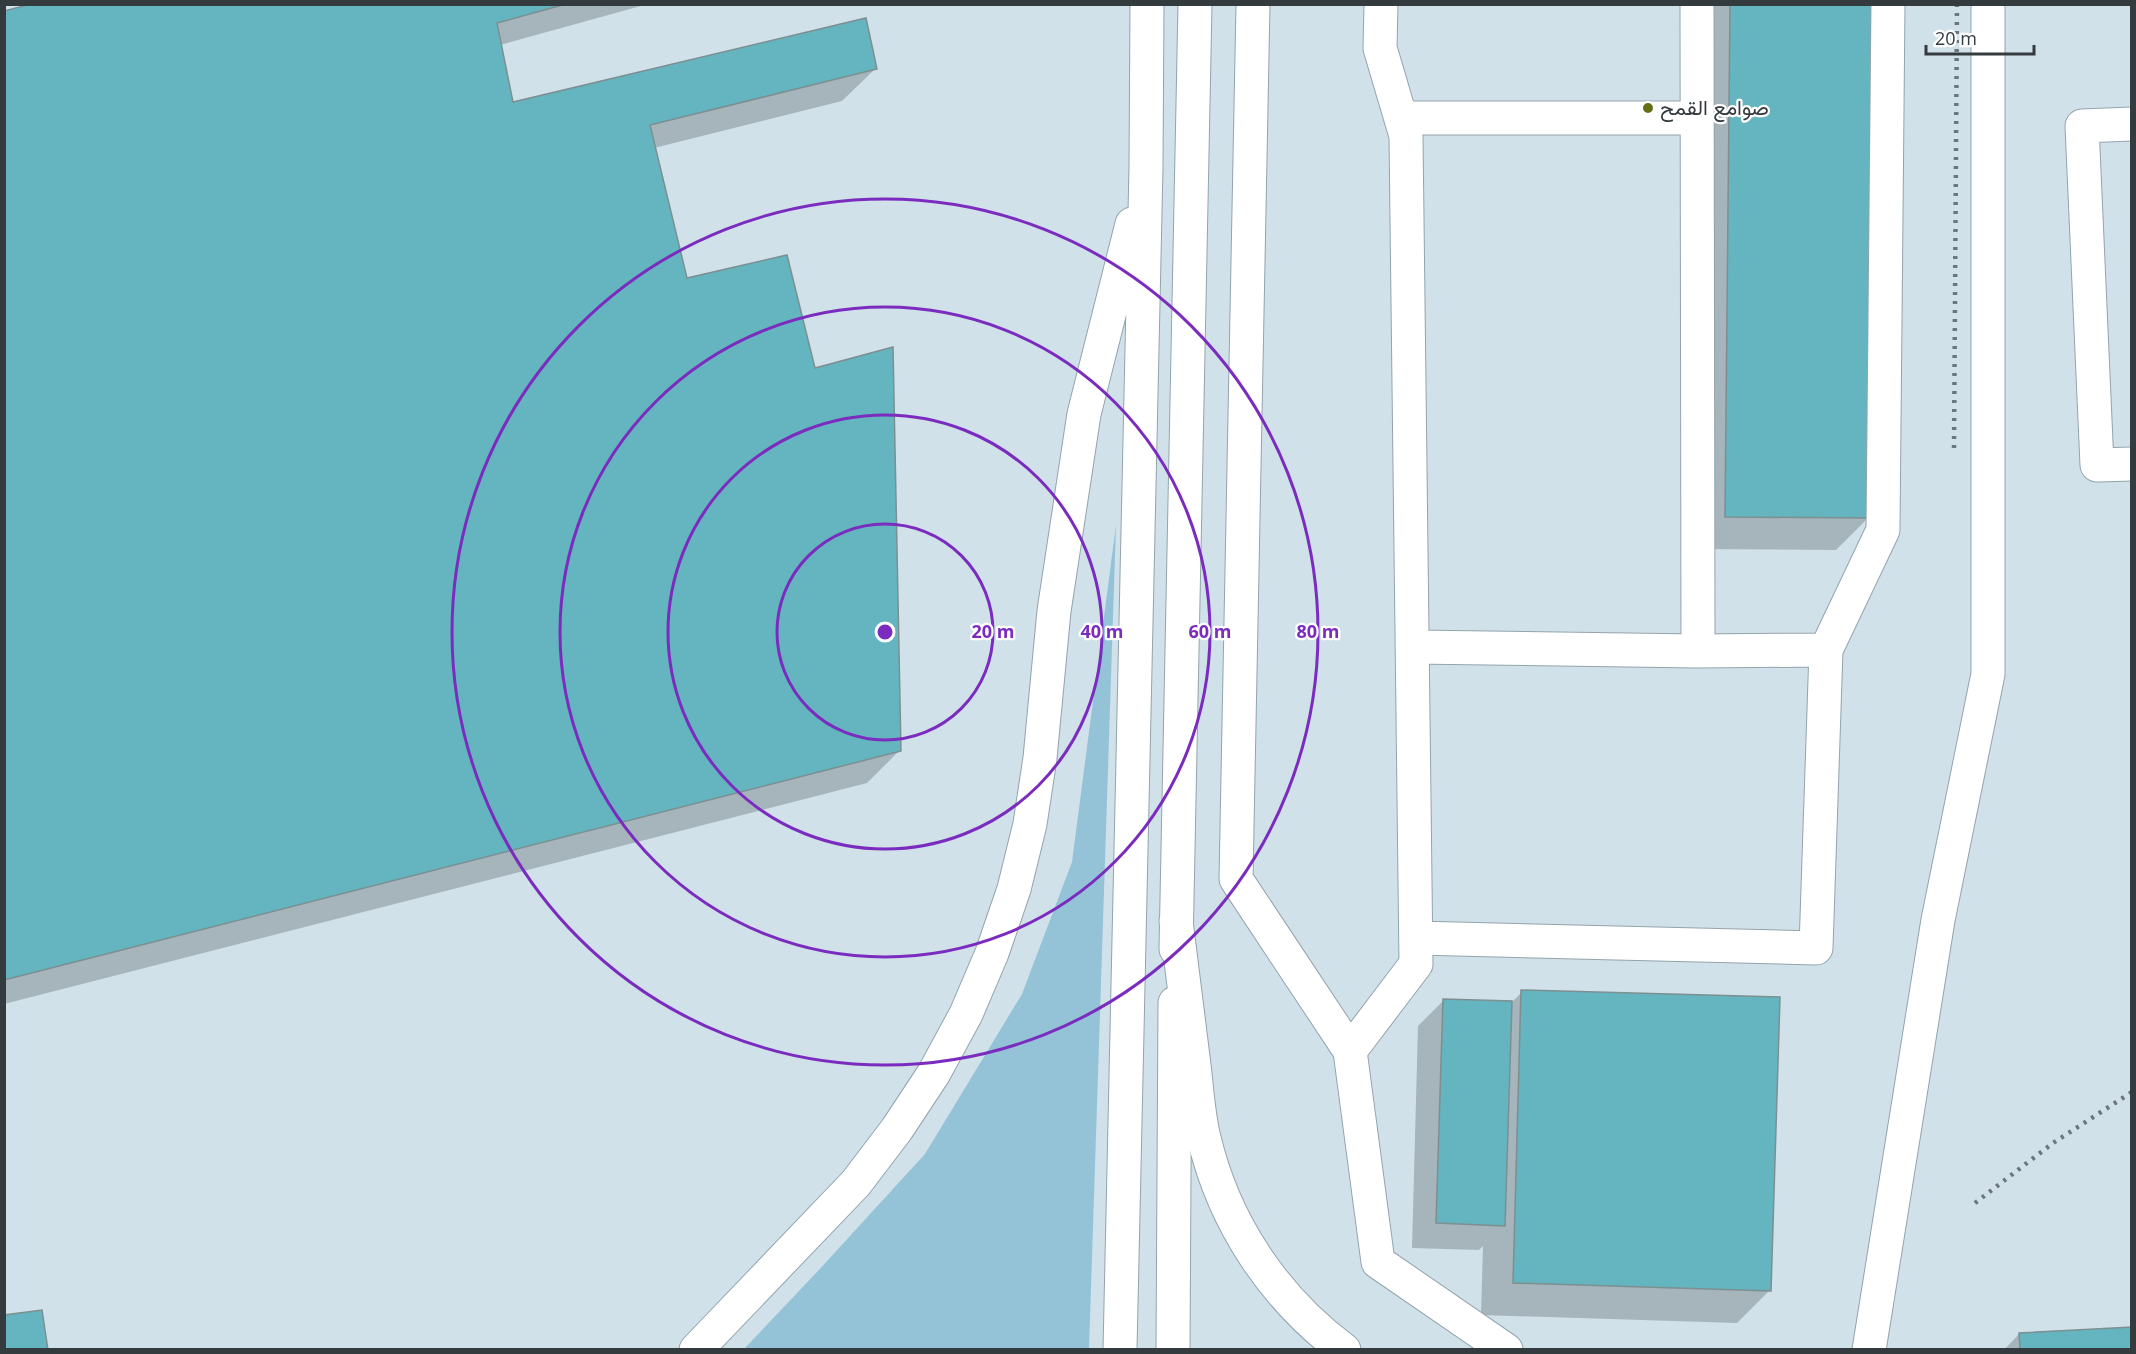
<svg xmlns="http://www.w3.org/2000/svg" width="2136" height="1354" viewBox="0 0 2136 1354" font-family="'Open Sans',Vazirmatn,sans-serif">
  <style>
    .green { fill: #94c3d8 }
    .shadow { fill: #0003 }
    .building { fill: #64b5bf; stroke: #7c8f91; stroke-width: 1.5 }
    .lines { fill: none; stroke-linecap: round; stroke-linejoin: round }
    .minor-casing { stroke: #93a4ac; stroke-width: 35 }
    .major-casing { stroke: #93a4ac; stroke-width: 35 }
    .highway-casing { stroke: #93a4ac; stroke-width: 35 }
    .minor { stroke: #fff; stroke-width: 33 }
    .major { stroke: #fff; stroke-width: 33 }
    .highway { stroke: #fff; stroke-width: 33 }
    .rail { stroke: #6b767c; stroke-width: 4.5; stroke-dasharray: 3 6; stroke-linecap: butt }
    .ring { fill: none; stroke: #7b2cbf; stroke-width: 3 }
    .poi-dot { fill: #656e15; stroke: #fff; stroke-width: 2 }
    .labels { text-anchor: middle; stroke-width: 4.5; stroke-linejoin: round; paint-order: stroke }
    .poi-label { font-size: 21px; fill: #343b3f; stroke: #fff; text-anchor: start }
    .centre { fill: #7b2cbf; stroke: #fff; stroke-width: 3 }
    .ring-label { font-size: 18px; text-anchor: middle; font-weight: bold; fill: #7b2cbf; stroke: #fff; stroke-width: 4.5; stroke-linejoin: round; paint-order: stroke }
  </style>
  <rect width="100%" height="100%" fill="#d0e1ea"/>
  <path class="green" d="M 1116,525 L 1089,1349 L 744,1349 L 817,1272 L 925,1154 L 1022,994 L 1072,862 Z"/>
  <path class="shadow" d="M 37,4 L 648,4 L 500,45 L 512,104 L 875,69 L 842,101 L 654,148 L 686,279 L 900,750 L 867,783 L 4,1004 L 4,13 Z
    M 1698,4 L 1874,4 L 1869,517 L 1836,550 L 1693,549 Z
    M 1522,992 L 1770,1290 L 1737,1323 L 1481,1315 L 1483,1246 L 1479,1250 L 1412,1248 L 1418,1026 L 1443,1001 L 1511,1003 Z
    M 2019,1334 L 2132,1350 L 2004,1350 Z"/>
  <path class="building" d="M 31,4 L 566,4 L 497,23 L 513,102 L 866,18 L 877,69 L 650,125 L 687,278 L 787,255 L 815,368 L 893,347 L 901,751 L 4,980 L 4,11 Z
    M 1730,4 L 1875,4 L 1871,518 L 1725,517 Z
    M 1521,990 L 1780,997 L 1771,1291 L 1513,1283 Z
    M 1443,999 L 1512,1001 L 1505,1226 L 1436,1223 Z
    M 42,1310 L 48,1350 L 4,1350 L 4,1315 Z
    M 2132,1327 L 2132,1350 L 2020,1350 L 2019,1333 Z"/>
  <g class="lines">
    <g class="minor-casing">
      <path id="minor" d="M 1253,4 L 1236,879 L 1350,1051 L 1378,1262 L 1506,1350
        M 1401,118 L 1697,118
        M 2132,124 L 2082,126 L 2097,465 L 2132,464
        M 1412,647 L 1698,651 L 1697,4
        M 1826,650 L 1883,530 L 1888,4
        M 1416,938 L 1816,948 L 1826,650 L 1698,651
        M 1350,1051 L 1416,964 L 1406,136 L 1380,48 L 1381,4
        M 1869,1350 L 1938,920 L 1988,674 L 1988,4"/>
    </g>
    <g class="major-casing">
      <path id="major" d="M 1176,949 L 1195,4
        M 696,1350 L 856,1183 L 897,1129 L 934,1073 L 966,1014 L 992,953 L 1014,889 L 1030,824 L 1040,758 L 1054,611 L 1084,414 L 1132,224
        M 1120,1350 L 1146,167 L 1147,4
        M 1173,1350 L 1175,1003"/>
    </g>
    <g class="highway-casing">
      <path id="highway" d="M 1176,921 C 1182,969 1188,1017 1194,1065 C 1197,1089 1198,1114 1204,1138 C 1224,1223 1274,1298 1344,1350"/>
    </g>
    <use href="#minor" class="minor"/>
    <use href="#major" class="major"/>
    <use href="#highway" class="highway"/>
    <path class="rail" d="M 1954,448 L 1957,4
      M 1975,1203 L 2053,1143 L 2132,1092"/>
  </g>
  <g class="ring">
    <circle cx="885" cy="632" r="108"/>
    <circle cx="885" cy="632" r="217"/>
    <circle cx="885" cy="632" r="325"/>
    <circle cx="885" cy="632" r="433"/>
  </g>
  <circle class="poi-dot" cx="1648" cy="108" r="6"/>
  <g class="labels">
    <g class="poi-label">
      <text x="1660" y="115">صوامع القمح</text>
    </g>
  </g>
  <circle cx="885" cy="632" r="9" class="centre"/>
  <g class="ring-label">
    <text x="993" y="638">20 m</text>
    <text x="1102" y="638">40 m</text>
    <text x="1210" y="638">60 m</text>
    <text x="1318" y="638">80 m</text>
  </g>
  <rect width="2136" height="1354" fill="none" stroke="#343b3f" stroke-width="12"/>
  <path d="M1926 45v9h108v-9" fill="none" stroke="#343b3f" stroke-width="3"/>
  <text x="1935" y="45" font-size="18" fill="#343b3f" stroke="#ffffff" stroke-width="4.5" paint-order="stroke">20 m</text>
</svg>
